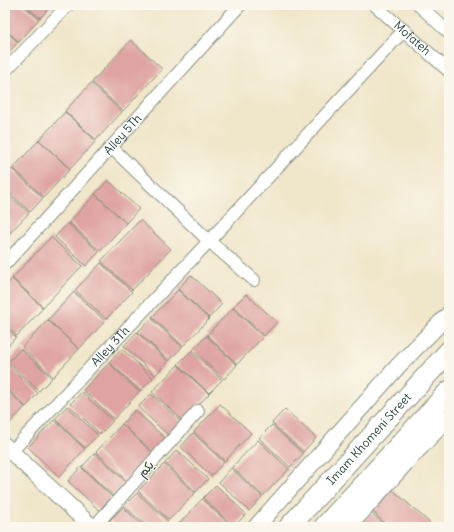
<svg xmlns="http://www.w3.org/2000/svg" width="454" height="532" viewBox="0 0 454 532" font-family="Delius,'Playpen Sans Arabic',sans-serif">
  <style>
    .building { fill: #dea3a2 }
    .lines { fill: none; stroke-linecap: round; stroke-linejoin: round }
    .minor-casing { stroke: #88927f; stroke-width: 14 }
    .tertiary-casing { stroke: #88927f; stroke-width: 18 }
    .primary-casing { stroke: #88927f; stroke-width: 22 }
    .minor { stroke: #fff; stroke-width: 12 }
    .tertiary { stroke: #fff; stroke-width: 16 }
    .primary { stroke: #fff; stroke-width: 20 }
    .labels { text-anchor: middle; stroke-width: 3; stroke-linejoin: round; paint-order: stroke }
    .street-label { font-size: 12px; fill: #1f3d34; stroke: #fbf7ec }
  </style>
  <rect width="100%" height="100%" fill="#fbf7ec"/>
  <filter id="ink" filterUnits="userSpaceOnUse"><feTurbulence type="fractalNoise" baseFrequency=".025" numOctaves="2"/><feDisplacementMap in="SourceGraphic" scale="8" xChannelSelector="R" yChannelSelector="G"/><feConvolveMatrix kernelMatrix="1 2 1 2 8 2 1 2 1" color-interpolation-filters="sRGB"/></filter>
  <filter id="wash" filterUnits="userSpaceOnUse"><feTurbulence type="fractalNoise" baseFrequency=".012" numOctaves="4" result="noise"/><feDisplacementMap in="SourceGraphic" scale="16" xChannelSelector="R" yChannelSelector="G"/><feGaussianBlur stdDeviation="0.9" result="paint"/><feColorMatrix in="noise" values="0 0 0 0 0 0 0 0 0 0 0 0 0 0 0 0 0 1.4 0 .05"/><feComposite in="paint" operator="in"/></filter>
  <g filter="url(#wash)">
    <rect width="100%" height="100%" fill="#f0e6ca"/>
    <g id="blocks">
      <path class="building" d="M 5,5 L 23,5 L 39,19 L 19,42 L 5,29 Z
        M 25,5 L 52,5 L 40,18 Z
        M 5,31 L 18,42 L 5,57 Z
        M 131,40 L 162,69 L 123,111 L 92,82 Z
        M 91,83 L 122,112 L 96,140 L 65,111 Z
        M 65,112 L 96,141 L 70,169 L 39,140 Z
        M 39,140 L 70,169 L 44,197 L 13,168 Z
        M 12,169 L 43,198 L 30,212 L 5,188 L 5,176 Z
        M 108,180 L 139,209 L 126,223 L 95,194 Z
        M 5,191 L 29,213 L 5,238 Z
        M 95,194 L 126,223 L 100,251 L 69,222 Z
        M 140,220 L 171,249 L 132,290 L 101,261 Z
        M 68,223 L 99,252 L 86,266 L 55,237 Z
        M 51,237 L 82,266 L 43,307 L 12,278 Z
        M 101,263 L 132,292 L 106,319 L 75,290 Z
        M 191,275 L 222,304 L 209,318 L 178,289 Z
        M 12,279 L 43,308 L 17,336 L 5,325 L 5,286 Z
        M 178,290 L 209,319 L 183,346 L 152,317 Z
        M 74,292 L 105,321 L 79,349 L 48,320 Z
        M 246,294 L 277,322 L 264,336 L 233,307 Z
        M 233,308 L 263,337 L 237,364 L 207,335 Z
        M 151,318 L 182,347 L 169,361 L 138,332 Z
        M 48,320 L 79,349 L 53,377 L 22,347 Z
        M 5,327 L 16,337 L 5,349 Z
        M 137,332 L 168,362 L 155,375 L 124,346 Z
        M 206,336 L 237,365 L 224,379 L 193,350 Z
        M 21,349 L 52,378 L 39,391 L 8,362 Z
        M 122,349 L 153,378 L 140,391 L 109,362 Z
        M 191,351 L 222,380 L 209,393 L 178,364 Z
        M 109,363 L 139,392 L 114,419 L 83,390 Z
        M 7,364 L 38,393 L 26,407 L 5,387 L 5,367 Z
        M 178,365 L 209,394 L 183,421 L 152,392 Z
        M 5,388 L 25,407 L 5,428 Z
        M 82,392 L 113,421 L 100,434 L 69,405 Z
        M 151,394 L 182,423 L 169,436 L 138,407 Z
        M 220,404 L 251,433 L 225,461 L 194,432 Z
        M 67,406 L 98,435 L 85,448 L 55,419 Z
        M 285,409 L 316,438 L 303,452 L 272,423 Z
        M 135,410 L 166,439 L 153,453 L 122,424 Z
        M 54,420 L 85,449 L 59,477 L 28,447 Z
        M 122,424 L 153,453 L 127,481 L 96,452 Z
        M 272,425 L 303,454 L 290,467 L 259,438 Z
        M 193,433 L 224,462 L 211,476 L 181,447 Z
        M 258,440 L 289,469 L 263,496 L 232,467 Z
        M 177,450 L 208,479 L 196,492 L 165,463 Z
        M 95,453 L 126,482 L 113,496 L 82,467 Z
        M 164,464 L 195,493 L 169,520 L 138,491 Z
        M 81,467 L 112,497 L 99,510 L 68,481 Z
        M 231,468 L 262,497 L 249,511 L 219,482 Z
        M 216,485 L 246,514 L 234,527 L 203,498 Z
        M 393,490 L 431,524 L 428,527 L 389,527 L 373,512 Z
        M 137,493 L 168,521 L 163,527 L 147,527 L 124,506 Z
        M 202,499 L 232,527 L 176,527 Z
        M 123,507 L 144,527 L 117,527 L 110,520 Z
        M 371,513 L 388,527 L 359,527 Z"/>
    </g>
  </g>
  <g filter="url(#ink)">
    <use href="#blocks" fill-opacity="0" stroke="#88927f" stroke-width="1"/>
    <g class="lines">
      <g class="minor-casing">
        <g id="minor">
          <path id="s1" d="M 375,5 L 449,71"/>
          <path d="M 419,5 L 449,33"/>
          <path d="M 5,71 L 68,5"/>
          <path d="M 111,147 L 209,241 L 254,280"/>
          <path id="s2" d="M 5,264 L 240,5"/>
          <path id="s3" d="M 11,452 L 209,241 L 404,30"/>
          <path d="M 94,527 L 198,411"/>
        </g>
      </g>
      <g class="tertiary-casing">
        <path id="tertiary" d="M 5,446 L 92,527
          M 256,527 L 399,365 L 449,314
          M 348,527 L 409,459 L 449,417"/>
      </g>
      <g class="primary-casing">
        <g id="primary">
          <path id="s4" d="M 289,527 L 449,351"/>
          <path d="M 324,527 L 449,391"/>
        </g>
      </g>
      <use href="#minor" class="minor"/>
      <use href="#tertiary" class="tertiary"/>
      <use href="#primary" class="primary"/>
    </g>
  </g>
  <g class="labels">
    <g class="street-label">
      <text dy="4" stroke="none"><textPath href="#s1" startOffset="50">Mofateh</textPath></text>
      <text dy="4" stroke="none"><textPath href="#s2" startOffset="175">Alley 5Th</textPath></text>
      <text dy="4" stroke="none"><textPath href="#s3" startOffset="145">Alley 3Th</textPath></text>
      <text dy="4" stroke="none"><textPath href="#s4" startOffset="119">Imam Khomeni Street</textPath></text>
      <text transform="translate(146 469) rotate(-48)" y="4">یکم</text>
    </g>
  </g>
  <rect width="454" height="532" fill="none" stroke="#fbf7ec" stroke-width="20"/>
</svg>
